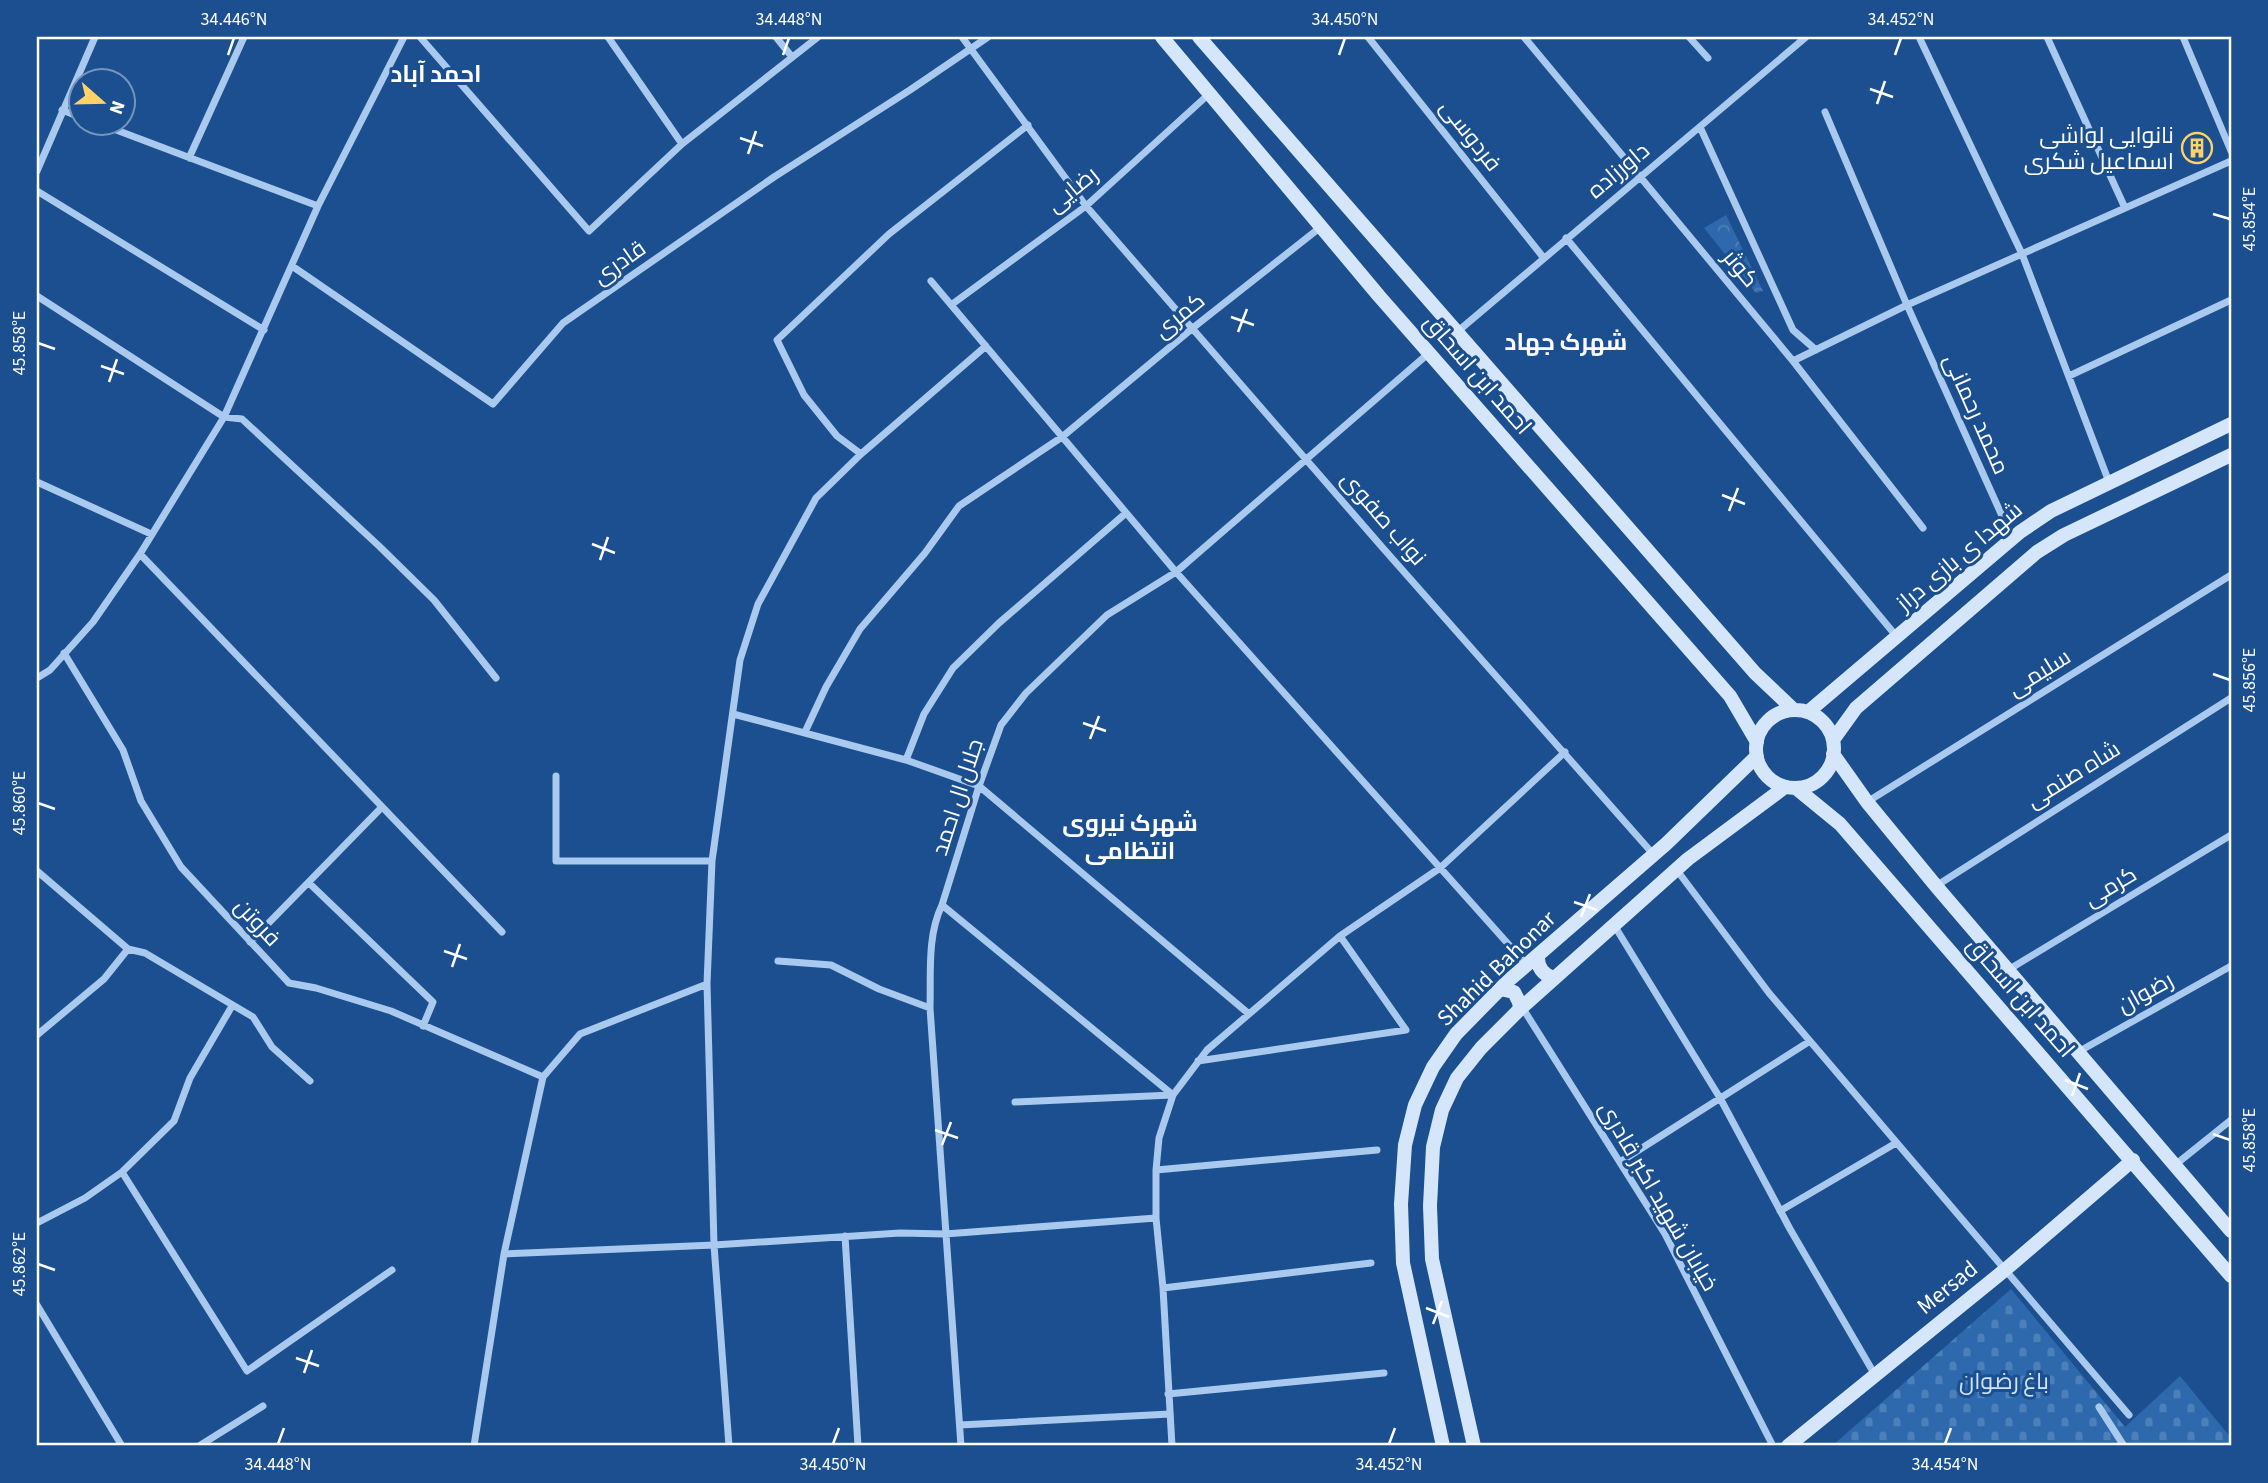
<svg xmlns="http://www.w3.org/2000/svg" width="2268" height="1483" viewBox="0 0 2268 1483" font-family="'Source Sans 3',Cairo,sans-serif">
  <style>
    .forest { fill: url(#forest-crowns) }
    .cemetery { fill: url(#cemetery-stones) }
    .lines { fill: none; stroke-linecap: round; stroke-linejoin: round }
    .street { stroke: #a9c9ee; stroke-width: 7 }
    .secondary { stroke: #d6e6fa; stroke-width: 14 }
    .ticks { fill: none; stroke: #fff; stroke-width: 2.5 }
    .labels { text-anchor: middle; stroke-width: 6; stroke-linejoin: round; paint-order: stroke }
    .street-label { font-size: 23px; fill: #fff; stroke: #1b4f8f }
    .poi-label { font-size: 23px; fill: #fff; stroke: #1b4f8f; text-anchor: end }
    .park-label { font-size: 23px; fill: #cfe3fa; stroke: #1b4f8f }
    .neighbourhood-label { font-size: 24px; font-weight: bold; fill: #fff; stroke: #1b4f8f }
    .neatline { fill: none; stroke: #fff; stroke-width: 2.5 }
    .ticks-label { font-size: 18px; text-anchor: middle; fill: #fff }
  </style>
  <defs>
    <pattern id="forest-crowns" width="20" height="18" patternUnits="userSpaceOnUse" patternTransform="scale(1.75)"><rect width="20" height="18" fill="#2e69ad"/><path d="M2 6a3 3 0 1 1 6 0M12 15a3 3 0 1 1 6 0" fill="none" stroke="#4d80b9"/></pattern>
    <pattern id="cemetery-stones" width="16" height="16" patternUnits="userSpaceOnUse" patternTransform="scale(1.75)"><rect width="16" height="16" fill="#2e69ad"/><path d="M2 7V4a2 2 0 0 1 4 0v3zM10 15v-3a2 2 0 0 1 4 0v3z" fill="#4d80b9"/></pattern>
  </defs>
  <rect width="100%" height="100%" fill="#1b4f8f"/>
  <path class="forest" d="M 1726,215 L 1763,291 L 1756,293 L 1704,228 Z"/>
  <path class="cemetery" d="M 2011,1289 L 2125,1427 L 2180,1376 L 2231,1438 L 2231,1446 L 1832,1446 Z"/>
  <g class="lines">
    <path class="street" d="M 420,37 L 589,231 L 682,144 L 818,37
      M 608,37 L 682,144
      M 776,37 L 792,57
      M 962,37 L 1086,206 L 1382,547 L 1654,855
      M 1368,37 L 1543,257
      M 1524,37 L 1793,361 L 1923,528
      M 1689,37 L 1708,58
      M 2047,37 L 2125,208
      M 2183,37 L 2231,151
      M 1920,39 L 2022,254 L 2109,482
      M 62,110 L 80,117
      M 1825,112 L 1907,305 L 2012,538
      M 95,122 L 318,206
      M 1700,127 L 1793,330 L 1816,350
      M 189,158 L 244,37
      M 37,171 L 95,37
      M 37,191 L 264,330
      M 1566,238 L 1897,637
      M 292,266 L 493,404 L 563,323 L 774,177 L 910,90 L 988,37
      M 931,281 L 1176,572 L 1526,964
      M 37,296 L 224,417 L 242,419 L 379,546 L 434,600 L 496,678
      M 951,305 L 1086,206 L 1210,93
      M 1457,332 L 1806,37
      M 1793,361 L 1907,305 L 2231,161
      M 2069,376 L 2231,300
      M 861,454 L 837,436 L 804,395 L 777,340 L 889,234 L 1028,125
      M 37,482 L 151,534
      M 140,554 L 502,932
      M 64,653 L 123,750 L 141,801 L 181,867 L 289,983 L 316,988 L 391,1011 L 543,1077
      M 37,678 L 50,670 L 93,622 L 140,554 L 224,417 L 318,206 L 404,37
      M 733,714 L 906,760 L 979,786 L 1249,1014
      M 805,732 L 826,687 L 860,629 L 925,553 L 959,506 L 1062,437 L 1194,327 L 1322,226
      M 906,760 L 924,714 L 953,668 L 999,623 L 1126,513
      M 556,776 L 556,861 L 712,861
      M 1867,802 L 2231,575
      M 1676,869 L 1769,993 L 2129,1415
      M 37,871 L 128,949 L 145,953 L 253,1017 L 272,1047 L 310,1081
      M 309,883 L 433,1002 L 423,1026
      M 1936,886 L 2231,698
      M 942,905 L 1173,1095
      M 1614,925 L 1720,1098 L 1790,1229 L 1875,1375
      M 250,942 L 382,807
      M 778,961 L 831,965 L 879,989 L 930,1008
      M 2008,970 L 2231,835
      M 1522,1007 L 1665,1234 L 1773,1446
      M 37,1035 L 104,979 L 128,949
      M 2078,1052 L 2231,966
      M 1198,1061 L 1406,1030 L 1340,936
      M 1015,1102 L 1172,1095
      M 1620,1162 L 1810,1041
      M 2175,1165 L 2231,1120
      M 1156,1170 L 1377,1150
      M 122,1172 L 247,1371 L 392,1270
      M 1780,1211 L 1896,1143
      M 37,1223 L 85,1198 L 122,1172 L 174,1121 L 190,1078 L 232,1006
      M 845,1236 L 858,1446
      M 504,1254 L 714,1245 L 900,1233 L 945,1234 L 1156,1218
      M 1163,1288 L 1371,1263
      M 37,1305 L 122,1446
      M 1168,1394 L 1384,1373
      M 2099,1407 L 2124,1446
      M 960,1425 L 1170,1414
      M 199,1446 L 263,1406
      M 474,1446 L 504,1254 L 543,1077 L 580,1034 L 707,984
      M 729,1446 L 714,1245 L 707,984 L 712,861 L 740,660 L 758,604 L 816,498 L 861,454 L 986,346
      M 961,1446 L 930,1008 C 931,973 927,936 942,905 L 979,786 L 1001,725 L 1026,693 L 1107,615 L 1176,572 L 1429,353
      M 1172,1446 L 1163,1288 L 1156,1218 L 1156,1170 L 1159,1138 L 1173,1095 L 1207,1050 L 1340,936 L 1440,868 L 1565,752"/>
    <path class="secondary" d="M 1162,37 L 1379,296 L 1730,696 L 1757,742
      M 1199,37 L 1755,673 L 1794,710
      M1756 749a39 39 0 1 1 78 0a39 39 0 1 1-78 0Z
      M 1808,712 L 2020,532 L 2051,511 L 2231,424
      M 1833,740 L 1856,708 L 2037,552 L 2064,535 L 2231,455
      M 1833,754 L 1867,802 L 1936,886 L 2231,1231
      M 1796,788 L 1840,824 L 2231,1276
      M 1538,955 C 1537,967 1542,975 1554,978
      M 1500,989 L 1514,992 L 1519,1002 L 1520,1009
      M 1443,1446 L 1403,1263 L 1401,1204 L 1405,1145 L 1415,1105 L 1433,1067 L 1456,1034 L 1508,981 L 1666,844 L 1757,756
      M 1474,1446 L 1432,1259 L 1430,1206 L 1433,1147 L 1442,1110 L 1457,1078 L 1481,1048 L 1520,1009 L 1688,859 L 1785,787
      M 1788,1446 L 2006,1269 L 2133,1160"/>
  </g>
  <path class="ticks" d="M 228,55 L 234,38M 783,55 L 789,38M 1339,55 L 1345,38M 1895,55 L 1901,38M 1870,89 L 1893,97M 1877,104 L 1885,81M 740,138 L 763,146M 748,154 L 756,131M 2213,214 L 2230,219M 1231,317 L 1254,325M 1238,332 L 1247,309M 38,343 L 55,349M 101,366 L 124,374M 109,382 L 117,359M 1722,495 L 1745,504M 1729,511 L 1738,488M 592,544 L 615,553M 600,560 L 608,537M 2213,674 L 2230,680M 1083,723 L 1106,731M 1090,739 L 1099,716M 38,803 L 55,809M 1574,902 L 1597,910M 1581,917 L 1590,894M 444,951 L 467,959M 452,967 L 460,944M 2065,1080 L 2088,1089M 2072,1096 L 2080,1073M 935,1130 L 958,1138M 2213,1134 L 2230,1140M 942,1145 L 951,1122M 38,1264 L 55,1270M 1426,1308 L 1449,1317M 1433,1324 L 1442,1301M 296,1358 L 319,1366M 304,1373 L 312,1350M 278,1444 L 284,1428M 833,1444 L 839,1428M 1389,1444 L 1395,1428M 1945,1444 L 1951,1428"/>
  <defs>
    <g id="building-ring" transform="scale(1.575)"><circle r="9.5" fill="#1b4f8f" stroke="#ffd166" stroke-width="1.5"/><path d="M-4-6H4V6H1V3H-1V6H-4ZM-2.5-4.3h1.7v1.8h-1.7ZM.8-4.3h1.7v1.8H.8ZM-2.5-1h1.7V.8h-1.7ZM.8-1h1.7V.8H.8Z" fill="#ffd166"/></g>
  </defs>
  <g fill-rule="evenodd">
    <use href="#building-ring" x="2197" y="148"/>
  </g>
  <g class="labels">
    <g class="street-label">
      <text transform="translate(1471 135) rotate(52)" y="8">فردوسی</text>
      <text transform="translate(1618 170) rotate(-40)" y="8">داورزاده</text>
      <text transform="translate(1072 189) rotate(-39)" y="8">رضایی</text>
      <text transform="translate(619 262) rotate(-35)" y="8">قادری</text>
      <text transform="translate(1741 268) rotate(50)" y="8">کوثر</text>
      <text transform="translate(1179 315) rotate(-39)" y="8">کمری</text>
      <text transform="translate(1478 374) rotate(49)" y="8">احمد ابن اسحاق</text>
      <text transform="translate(1977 414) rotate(66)" y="8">محمد رحمانی</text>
      <text transform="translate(1384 518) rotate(49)" y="8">نواب صفوی</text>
      <text transform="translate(1959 556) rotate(-40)" y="8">شهدا ی بازی دراز</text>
      <text transform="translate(2039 672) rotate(-32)" y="8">سلیمی</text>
      <text transform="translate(2073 774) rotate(-32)" y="8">شاه صنمی</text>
      <text transform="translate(957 797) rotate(-72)" y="8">جلال ال احمد</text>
      <text transform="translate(2110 886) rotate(-31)" y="8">کرمی</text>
      <text transform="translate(258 922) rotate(47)" y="8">فروتن</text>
      <text transform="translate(1496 968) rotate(-44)" y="8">Shahid Bahonar</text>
      <text transform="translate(2145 992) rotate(-29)" y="8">رضوان</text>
      <text transform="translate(2021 997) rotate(49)" y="8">احمد ابن اسحاق</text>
      <text transform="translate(1659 1196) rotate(60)" y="8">خیابان شهید اکبر قادری</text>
      <text transform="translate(1947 1287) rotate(-39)" y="8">Mersad</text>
    </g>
    <g class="poi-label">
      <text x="2174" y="143">نانوایی لواشی<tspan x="2174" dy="26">اسماعیل شکری</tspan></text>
    </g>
    <g class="park-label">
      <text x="2004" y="1389">باغ رضوان</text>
    </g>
    <g class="neighbourhood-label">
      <text x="436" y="82">احمد آباد</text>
      <text x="1566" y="350">شهرک جهاد</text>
      <text x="1130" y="831">شهرک نیروی<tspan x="1130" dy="28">انتظامی</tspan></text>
    </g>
  </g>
  <rect width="2268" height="1483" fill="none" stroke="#1b4f8f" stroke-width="77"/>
  <g transform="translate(102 102) rotate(110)"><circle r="33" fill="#1b4f8f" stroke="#7695bc" stroke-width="2"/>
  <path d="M0-5L12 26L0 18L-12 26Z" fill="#ffd166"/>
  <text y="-10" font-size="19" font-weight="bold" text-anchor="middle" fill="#ffffff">N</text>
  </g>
  <rect x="38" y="38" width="2192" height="1406" class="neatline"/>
  <g class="ticks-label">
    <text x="234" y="25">34.446°N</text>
    <text x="789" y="25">34.448°N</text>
    <text x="1345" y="25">34.450°N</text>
    <text x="1901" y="25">34.452°N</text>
    <text transform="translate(2249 219) rotate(-90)" y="6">45.854°E</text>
    <text transform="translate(19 343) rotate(-90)" y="6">45.858°E</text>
    <text transform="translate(2249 680) rotate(-90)" y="6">45.856°E</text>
    <text transform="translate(19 803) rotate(-90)" y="6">45.860°E</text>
    <text transform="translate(2249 1140) rotate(-90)" y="6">45.858°E</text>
    <text transform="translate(19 1264) rotate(-90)" y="6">45.862°E</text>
    <text x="278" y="1470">34.448°N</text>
    <text x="833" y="1470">34.450°N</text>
    <text x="1389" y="1470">34.452°N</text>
    <text x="1945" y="1470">34.454°N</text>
  </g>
</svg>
